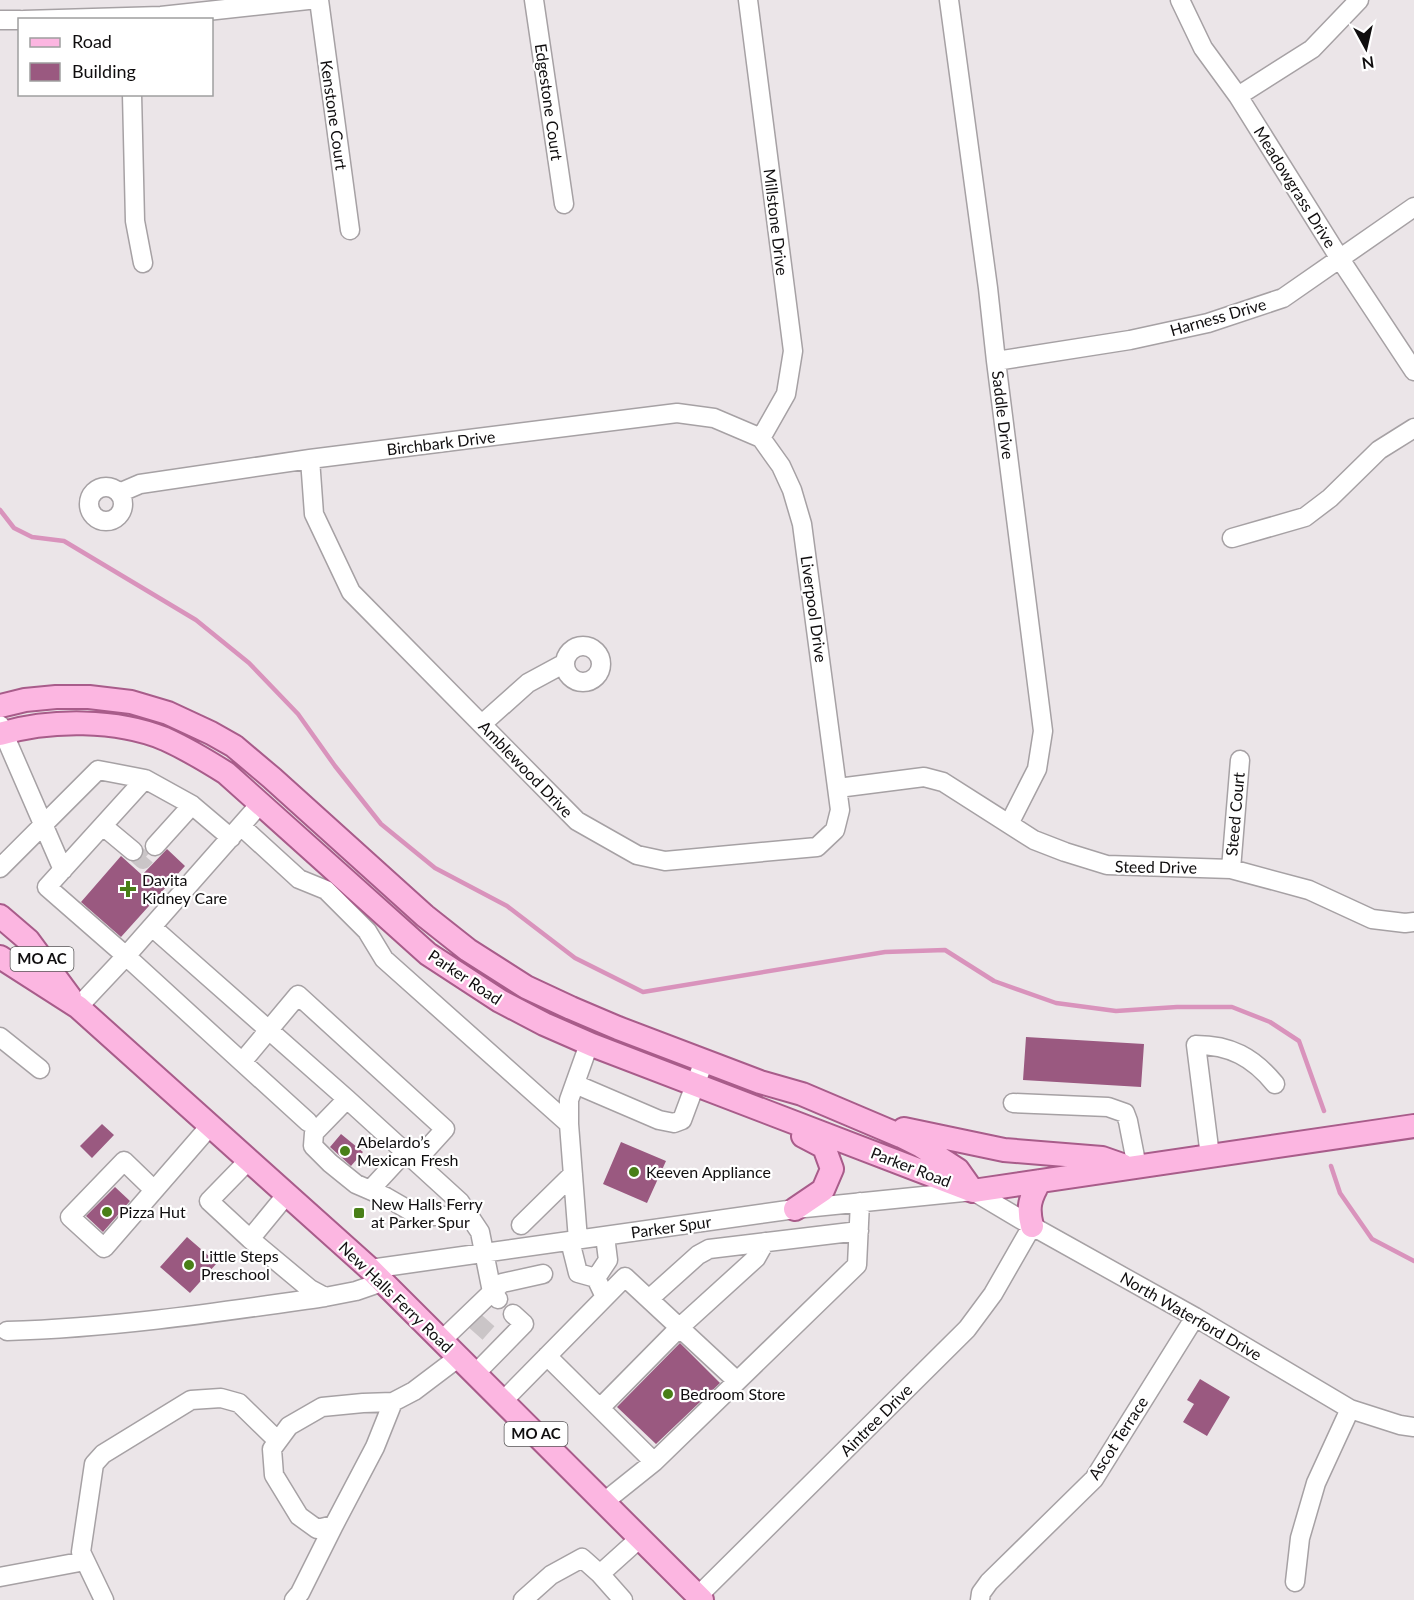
<svg xmlns="http://www.w3.org/2000/svg" width="1414" height="1600" viewBox="0 0 1414 1600" font-family="Lato,sans-serif">
  <style>
    .lines { fill: none; stroke-linecap: round; stroke-linejoin: round }
    .stream { stroke: #d993bc; stroke-width: 4.5 }
    .building { fill: #9a5980 }
    .minor-tunnel { stroke: #cac5c7; stroke-width: 18; stroke-dasharray: 18 9; stroke-linecap: butt }
    .minor-casing { stroke: #a6a1a4; stroke-width: 21 }
    .major-casing { stroke: #a85c8a; stroke-width: 26 }
    .minor { stroke: #fff; stroke-width: 18 }
    .major { stroke: #fcb6e1; stroke-width: 22 }
    .poi-dot { fill: #497f17; stroke: #fff; stroke-width: 2 }
    .labels { text-anchor: middle; stroke-width: 4.5; stroke-linejoin: round; paint-order: stroke }
    .shield { fill: #fff; stroke: #585657; stroke-width: 1.5 }
    .shield-label { font-size: 15px; font-weight: bold; fill: #100e0f }
    .street-label { font-size: 16px; fill: #100e0f; stroke: #fff }
    .poi-label { font-size: 16px; fill: #100e0f; stroke: #fff; text-anchor: start }
  </style>
  <rect width="100%" height="100%" fill="#ebe5e8"/>
  <g class="lines">
    <path class="stream" d="M 0,510 L 14,528 L 32,537 L 64,541 L 196,620 L 249,663 L 298,714 L 335,766 L 381,824 L 435,868 L 507,906 L 575,958 L 643,992 L 885,952 L 945,950 L 994,981 L 1056,1003 L 1116,1011 L 1177,1007 L 1232,1007 L 1270,1022 L 1299,1041 L 1324,1111
      M 1331,1166 L 1340,1193 L 1372,1239 L 1414,1261"/>
  </g>
  <path class="building" d="M 167,849 L 185,866 L 121,937 L 81,902 L 121,856 L 142,875 Z
    M 1026,1037 L 1144,1044 L 1141,1087 L 1023,1080 Z
    M 102,1124 L 114,1135 L 92,1158 L 80,1146 Z
    M 341,1134 L 363,1152 L 351,1166 L 330,1147 Z
    M 621,1142 L 666,1161 L 647,1203 L 603,1184 Z
    M 115,1187 L 130,1201 L 103,1232 L 86,1216 Z
    M 187,1237 L 217,1263 L 190,1293 L 160,1267 Z
    M 680,1343 L 720,1383 L 656,1444 L 617,1407 Z
    M 1200,1379 L 1230,1397 L 1207,1436 L 1183,1422 L 1194,1404 L 1187,1400 Z"/>
  <g class="lines">
    <path class="minor-tunnel" d="M 133,851 L 143,860 L 155,846
      M 475,1321 L 492,1336"/>
    <g class="minor-casing">
      <path id="minor" d="M 319,0 L 350,230
        M 534,0 L 564,204
        M 748,0 L 793,351 L 786,394 L 761,438
        M 949,0 L 988,288 L 996,361 L 1043,731 L 1037,769 L 1009,824
        M 1180,0 L 1203,48 L 1238,96 L 1340,259 L 1414,371
        M 0,20 L 20,20
        M 24,20 L 161,16 L 308,0
        M 132,94 L 135,221 L 143,263
        M 1238,96 L 1312,49 L 1359,0
        M 996,361 L 1130,340 L 1208,323 L 1283,298 L 1414,207
        M 310,459 L 314,514 L 351,592 L 577,821 L 637,855 L 665,861 L 817,847 L 835,830 L 840,810 L 802,524 L 792,490 L 781,466 L 761,438
        M89 504a17 17 0 1 1 34 0a17 17 0 1 1-34 0Z
        M 119,493 L 140,484 L 310,459 L 677,413 L 714,418 L 761,438
        M 1232,538 L 1305,517 L 1330,498 L 1379,450 L 1414,428
        M565 664a18 18 0 1 1 36 0a18 18 0 1 1-36 0Z
        M 482,724 L 528,683 L 565,663
        M 0,725 L 63,870
        M 838,788 L 924,777 L 943,782 L 1034,840 L 1065,852 L 1107,865 L 1231,869 L 1309,890 L 1372,919 L 1405,923 L 1414,922
        M 260,804 L 126,956 L 242,1062 L 298,995 L 445,1129 L 416,1161
        M 103,826 L 133,851
        M 241,826 L 299,879 L 326,890 L 367,931 L 384,959 L 569,1124 L 578,1240
        M 155,846 L 192,805
        M 0,868 L 98,770 L 145,779 L 192,805 L 231,838
        M 1231,869 L 1240,760
        M 152,927 L 347,1099 L 460,1202 L 480,1232 L 492,1292 L 442,1340
        M 78,1007 L 126,956 L 47,887 L 145,779
        M 0,1037 L 40,1069
        M 242,1062 L 308,1122
        M 575,1084 L 659,1120 L 674,1123 L 682,1120 L 704,1061
        M 347,1099 L 314,1133 L 313,1146 L 330,1163 L 356,1184 L 386,1197 L 419,1216 L 469,1216
        M 1013,1103 L 1108,1107 L 1125,1113 L 1128,1121 L 1137,1167
        M 569,1124 L 569,1100 L 589,1044
        M 1210,1156 L 1196,1045 C 1230,1045 1253,1057 1275,1084
        M 249,1160 L 209,1201 L 250,1239 L 287,1194
        M 154,1190 L 124,1161 L 70,1217 L 104,1248 L 210,1126
        M 370,1190 L 406,1151
        M 521,1225 L 573,1174
        M 250,1239 L 310,1289 L 325,1297 L 356,1291 L 382,1282
        M 570,1241 L 578,1273 L 596,1278 L 605,1297
        M 370,1269 L 795,1209 L 973,1191 L 1032,1226 L 1195,1317 L 1350,1409 L 1400,1425 L 1414,1427
        M 596,1278 L 608,1260 L 605,1236
        M 498,1299 L 492,1292 L 502,1283 L 543,1274
        M 649,1299 L 698,1255 L 709,1249 L 859,1231
        M 7,1331 C 114,1328 220,1312 325,1297
        M 547,1356 L 654,1462
        M 475,1374 L 524,1324 L 513,1314
        M 503,1401 L 625,1277 L 737,1381
        M 393,1402 L 375,1447 L 334,1525 L 317,1529 L 299,1516 L 274,1475 L 272,1449 L 289,1426 L 322,1407 L 363,1403 L 393,1402 L 414,1391 L 459,1357
        M 600,1408 L 680,1327 L 756,1258 L 765,1242
        M 604,1502 L 654,1462 L 857,1265 L 860,1202
        M 0,1577 L 85,1561
        M 1295,1582 L 1300,1538 L 1316,1483 L 1350,1409
        M 698,1596 L 967,1329 L 993,1294 L 1032,1226
        M 104,1600 L 81,1552 L 94,1464 L 103,1454 L 191,1400 L 221,1398 L 239,1403 L 278,1441
        M 294,1600 L 300,1593 L 334,1525
        M 523,1600 L 551,1575 L 582,1558 L 600,1574
        M 623,1600 L 600,1574 L 640,1538
        M 980,1600 L 981,1593 L 989,1582 L 1094,1479 L 1195,1317"/>
    </g>
    <g class="major-casing">
      <path id="major" d="M 0,706 L 25,700 L 56,697 L 89,697 L 131,702 L 168,713 L 211,733 L 234,746 L 272,778 L 425,916 L 468,950 L 526,987 L 571,1008 L 618,1028 L 760,1082 L 802,1094 L 901,1136 L 921,1146 L 958,1170 L 970,1187
        M 0,734 C 50,719 117,719 165,739 C 187,749 207,761 226,773 L 428,954 L 500,1001 L 544,1024 L 592,1045 L 973,1191 L 1414,1126
        M 0,916 L 28,940 L 70,997
        M 0,957 L 78,1007 L 370,1269 L 702,1600
        M 904,1129 L 1004,1150 L 1102,1158 L 1122,1165
        M 795,1209 L 823,1190 L 832,1169 L 824,1147 L 803,1136
        M 1032,1226 C 1027,1207 1030,1198 1040,1181"/>
    </g>
    <use href="#minor" class="minor"/>
    <use href="#major" class="major"/>
  </g>
  <g class="poi-dot">
    <path d="M125 880h6v6h6v6h-6v6h-6v-6h-6v-6h6z"/>
    <circle cx="345" cy="1151" r="6"/>
    <circle cx="634" cy="1172" r="6"/>
    <circle cx="107" cy="1212" r="6"/>
    <rect x="353" y="1207" width="12" height="12" rx="3"/>
    <circle cx="189" cy="1265" r="6"/>
    <circle cx="668" cy="1394" r="6"/>
  </g>
  <g class="labels">
    <g class="shield">
      <rect x="10.5" y="947" width="63" height="24" rx="4.5"/>
      <rect x="504.5" y="1422" width="63" height="24" rx="4.5"/>
    </g>
    <g class="shield-label">
      <text x="42" y="964">MO AC</text>
      <text x="536" y="1439">MO AC</text>
    </g>
    <g class="street-label">
      <text transform="translate(549 102) rotate(82)" y="6">Edgestone Court</text>
      <text transform="translate(334 115) rotate(82)" y="6">Kenstone Court</text>
      <text transform="translate(1295 187) rotate(58)" y="6">Meadowgrass Drive</text>
      <text transform="translate(776 222) rotate(83)" y="6">Millstone Drive</text>
      <text transform="translate(1218 317) rotate(-16)" y="6">Harness Drive</text>
      <text transform="translate(1003 415) rotate(83)" y="6">Saddle Drive</text>
      <text transform="translate(441 443) rotate(-7)" y="6">Birchbark Drive</text>
      <text transform="translate(814 609) rotate(82)" y="6">Liverpool Drive</text>
      <text transform="translate(526 769) rotate(46)" y="6">Amblewood Drive</text>
      <text transform="translate(1235 814) rotate(-85)" y="6">Steed Court</text>
      <text transform="translate(1156 867) rotate(1)" y="6">Steed Drive</text>
      <text transform="translate(465 977) rotate(34)" y="6">Parker Road</text>
      <text transform="translate(911 1167) rotate(21)" y="6">Parker Road</text>
      <text transform="translate(671 1227) rotate(-8)" y="6">Parker Spur</text>
      <text transform="translate(396 1297) rotate(44)" y="6">New Halls Ferry Road</text>
      <text transform="translate(1191 1316) rotate(30)" y="6">North Waterford Drive</text>
      <text transform="translate(876 1420) rotate(-45)" y="6">Aintree Drive</text>
      <text transform="translate(1118 1438) rotate(-57)" y="6">Ascot Terrace</text>
    </g>
    <g class="poi-label">
      <text x="142" y="886">Davita<tspan x="142" dy="18">Kidney Care</tspan></text>
      <text x="357" y="1148">Abelardo’s<tspan x="357" dy="18">Mexican Fresh</tspan></text>
      <text x="646" y="1178">Keeven Appliance</text>
      <text x="371" y="1210">New Halls Ferry<tspan x="371" dy="18">at Parker Spur</tspan></text>
      <text x="119" y="1218">Pizza Hut</text>
      <text x="201" y="1262">Little Steps<tspan x="201" dy="18">Preschool</tspan></text>
      <text x="680" y="1400">Bedroom Store</text>
    </g>
  </g>
  <rect x="18" y="18" width="195" height="78" fill="#ffffff" stroke="#9f9f9f" stroke-width="1.5"/>
  <rect x="30" y="38" width="30" height="9" fill="#fcb6e1" stroke="#9f9f9f" stroke-width="1.5"/>
  <text x="72" y="48" font-size="18" fill="#100e0f">Road</text>
  <rect x="30" y="63" width="30" height="18" fill="#9a5980" stroke="#9f9f9f" stroke-width="1.5"/>
  <text x="72" y="78" font-size="18" fill="#100e0f">Building</text>
  <g transform="translate(1366 48) rotate(172)" stroke="#ffffff" stroke-width="4.5" paint-order="stroke">
  <path d="M0-4.5L10 22L0 15L-10 22Z" fill="#100e0f"/>
  <text y="-9" font-size="16" font-weight="bold" text-anchor="middle" fill="#100e0f">N</text>
  </g>
</svg>
